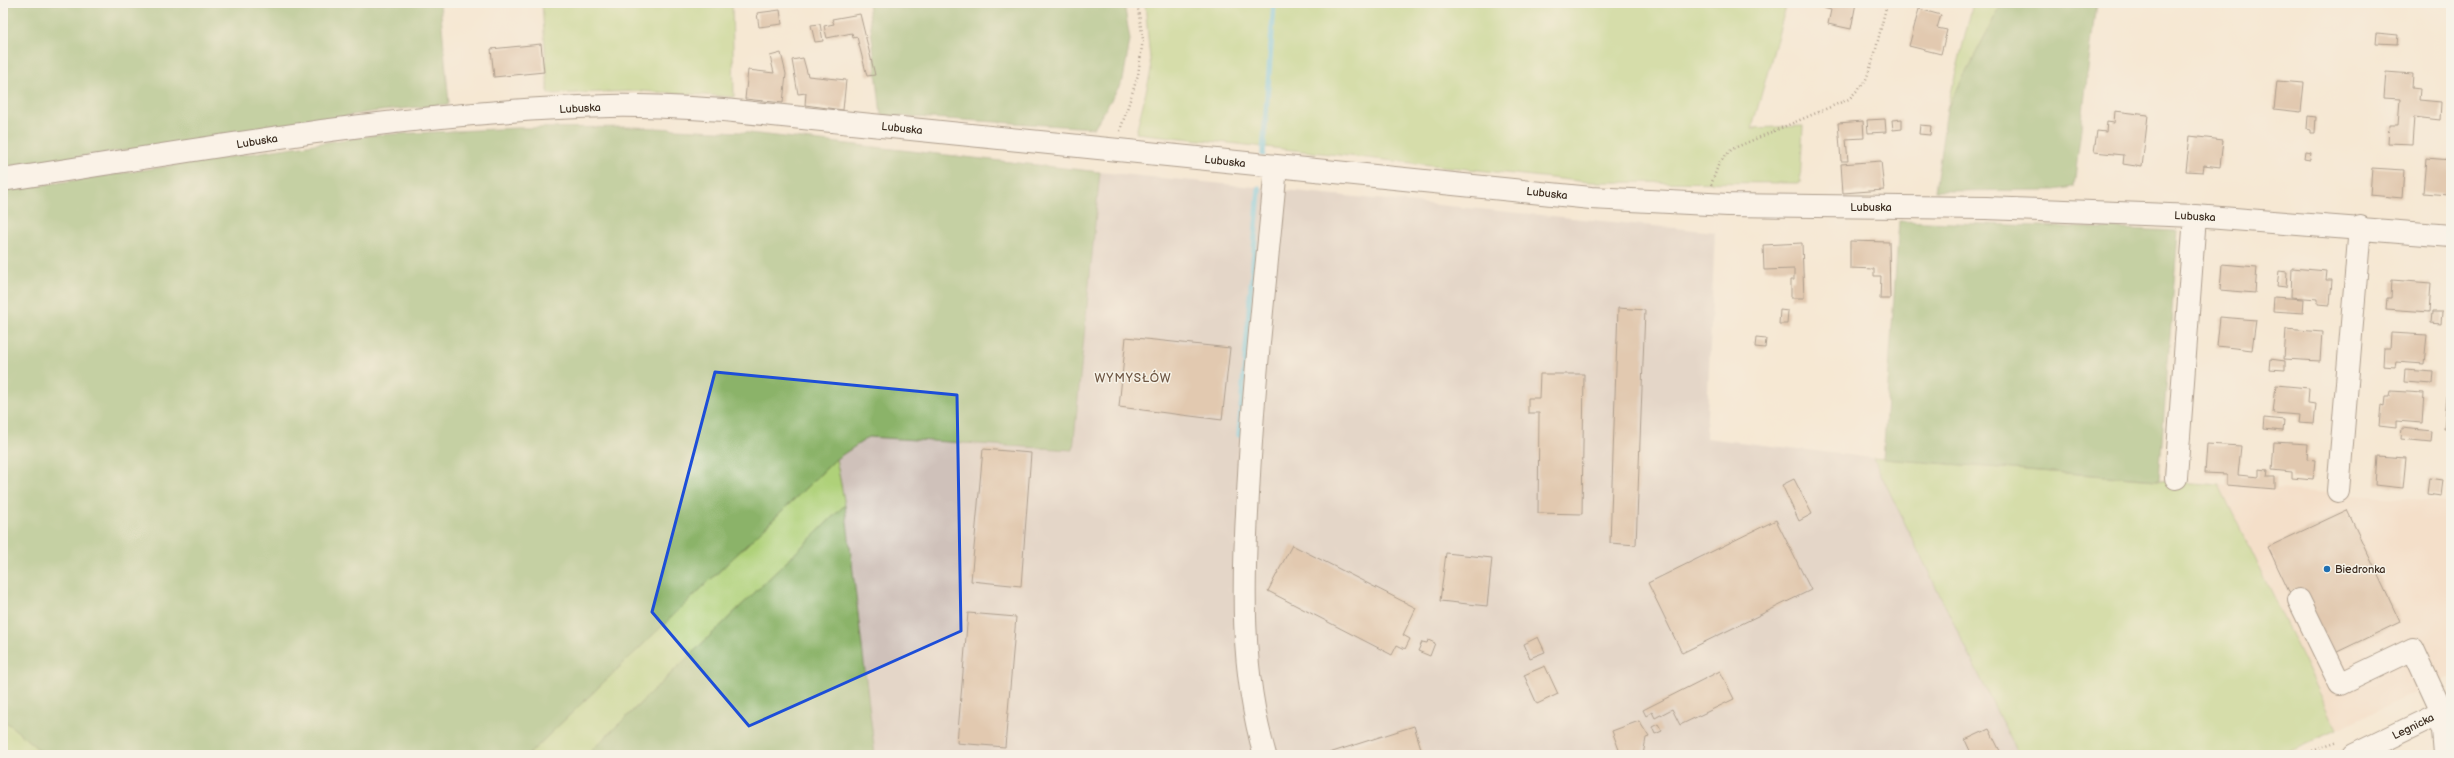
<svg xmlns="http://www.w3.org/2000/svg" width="2454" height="758" viewBox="0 0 2454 758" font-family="'Balsamiq Sans',sans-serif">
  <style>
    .built { fill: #f2d5bd }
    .industrial { fill: #cfc1ba }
    .green { fill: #afd179; stroke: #757e4c }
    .forest { fill: #8bb369; stroke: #636e44 }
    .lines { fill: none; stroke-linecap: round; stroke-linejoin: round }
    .stream { stroke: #66c6e4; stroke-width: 5.5 }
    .building { fill: #c9a485 }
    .minor-casing { stroke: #574639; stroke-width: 24 }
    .major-casing { stroke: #574639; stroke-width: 24 }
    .path { stroke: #574639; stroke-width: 2.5; stroke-dasharray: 1 3; stroke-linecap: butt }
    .minor { stroke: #fff; stroke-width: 22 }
    .major { stroke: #fff; stroke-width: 22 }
    .marked { fill: none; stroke: #1d4ed8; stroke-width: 3; stroke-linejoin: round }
    .poi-dot { fill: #1f6fb2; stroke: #f7f3e8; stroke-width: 1.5 }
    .labels { text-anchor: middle; stroke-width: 3; stroke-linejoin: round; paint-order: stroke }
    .street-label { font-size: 11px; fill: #3b2a1e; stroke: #f7f3e8 }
    .poi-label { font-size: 11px; fill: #3b2a1e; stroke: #f7f3e8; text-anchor: start }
    .neighbourhood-label { font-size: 12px; letter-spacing: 1px; fill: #6d5542; stroke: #f7f3e8 }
  </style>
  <rect width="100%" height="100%" fill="#f7f3e8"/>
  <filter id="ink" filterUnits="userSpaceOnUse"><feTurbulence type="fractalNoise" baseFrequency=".025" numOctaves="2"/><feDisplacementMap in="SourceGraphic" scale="8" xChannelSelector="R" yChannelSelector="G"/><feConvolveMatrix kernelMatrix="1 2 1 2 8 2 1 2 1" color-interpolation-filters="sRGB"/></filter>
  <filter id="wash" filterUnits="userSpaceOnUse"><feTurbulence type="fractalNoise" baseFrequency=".012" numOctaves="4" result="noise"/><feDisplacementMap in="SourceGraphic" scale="16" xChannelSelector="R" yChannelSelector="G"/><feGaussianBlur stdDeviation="0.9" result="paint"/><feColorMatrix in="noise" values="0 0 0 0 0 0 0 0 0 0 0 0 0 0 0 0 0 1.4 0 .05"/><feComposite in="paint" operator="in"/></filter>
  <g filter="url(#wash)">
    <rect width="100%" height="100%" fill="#f5e8d3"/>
    <path class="built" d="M 2219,485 L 2451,502 L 2451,677 L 2337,729 Z"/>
    <path class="industrial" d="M 1100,172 L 1715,232 L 1706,438 L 1873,458 L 2018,755 L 875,755 L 845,505 L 836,459 L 869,436 L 1073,450 Z"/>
    <path class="green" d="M 542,3 L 732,3 L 734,97 L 639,91 L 548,94 Z
      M 1145,3 L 1787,3 L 1752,128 L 1803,126 L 1800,183 L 1588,182 L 1136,133 L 1151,71 Z
      M 1973,3 L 2002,3 L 1947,109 Z
      M 1873,458 L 2219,485 L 2337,729 L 2280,755 L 2018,755 Z
      M 836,459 L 845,505 L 587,755 L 528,755 Z
      M 3,719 L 45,755 L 3,755 Z"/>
    <path class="forest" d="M 3,3 L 440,3 L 449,104 L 371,112 L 221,137 L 3,167 Z
      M 868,3 L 1124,3 L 1130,40 L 1123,80 L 1094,128 L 881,115 Z
      M 2002,3 L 2096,3 L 2074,187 L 2054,190 L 1935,191 L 1947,109 Z
      M 633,127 L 740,132 L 1100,172 L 1073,450 L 869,437 L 836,459 L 528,755 L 45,755 L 3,719 L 3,191 L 374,135 L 517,128 Z
      M 1899,221 L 2178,231 L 2159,480 L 1883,459 Z
      M 845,505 L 875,755 L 587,755 Z"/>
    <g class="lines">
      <path class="stream" d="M 1263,154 L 1274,3
        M 1239,435 L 1259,189"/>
    </g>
    <g id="blocks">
      <path class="building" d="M 1824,3 L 1856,3 L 1851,29 L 1828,24 L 1831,10 L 1823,8 Z
        M 1919,9 L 1941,15 L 1937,28 L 1947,30 L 1941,54 L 1909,46 Z
        M 780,10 L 782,24 L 759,27 L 757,13 Z
        M 860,14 L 875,75 L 867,76 L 857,37 L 853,38 L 852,33 L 827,38 L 824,26 L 834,24 L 832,19 Z
        M 820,24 L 823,41 L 815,42 L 811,25 Z
        M 2377,33 L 2398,35 L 2397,44 L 2376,43 Z
        M 541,44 L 544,72 L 494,77 L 491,49 Z
        M 781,53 L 786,74 L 783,103 L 745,99 L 748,70 L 774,73 L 770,56 Z
        M 803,58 L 808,76 L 846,80 L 843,110 L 805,105 L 806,93 L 798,94 L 792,60 Z
        M 2386,72 L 2413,74 L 2412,88 L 2420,89 L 2419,100 L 2441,102 L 2440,120 L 2414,117 L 2412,144 L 2388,143 L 2389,125 L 2398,125 L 2400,99 L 2384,98 Z
        M 2277,81 L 2304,83 L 2301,112 L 2274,109 Z
        M 2115,111 L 2148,115 L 2142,167 L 2123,164 L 2124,155 L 2094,152 L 2097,131 L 2106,132 L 2107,122 L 2114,123 Z
        M 2308,116 L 2316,117 L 2315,133 L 2311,133 L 2311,130 L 2307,129 Z
        M 1885,119 L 1886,132 L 1868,133 L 1867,120 Z
        M 1902,119 L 1902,129 L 1893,130 L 1892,120 Z
        M 1863,121 L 1864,138 L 1846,139 L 1848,161 L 1841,161 L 1838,123 Z
        M 1920,125 L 1931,126 L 1930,135 L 1919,134 Z
        M 2190,136 L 2223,140 L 2220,167 L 2204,165 L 2203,172 L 2186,171 Z
        M 2305,152 L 2311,153 L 2310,160 L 2304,159 Z
        M 2426,158 L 2451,160 L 2448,195 L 2423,193 Z
        M 1881,161 L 1884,190 L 1843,193 L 1841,164 Z
        M 2372,168 L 2404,170 L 2402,198 L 2370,195 Z
        M 1850,241 L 1889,242 L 1890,299 L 1880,299 L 1881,276 L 1874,276 L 1874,269 L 1850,268 Z
        M 1802,243 L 1804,298 L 1791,298 L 1791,280 L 1794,280 L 1794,269 L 1764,270 L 1763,245 Z
        M 2222,264 L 2257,267 L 2255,293 L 2220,290 Z
        M 2292,268 L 2327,271 L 2326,280 L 2332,280 L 2330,305 L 2318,304 L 2318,299 L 2291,297 Z
        M 2279,271 L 2287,272 L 2286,287 L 2277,286 Z
        M 2392,280 L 2431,283 L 2429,312 L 2386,309 L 2387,298 L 2391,298 Z
        M 2274,297 L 2304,299 L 2303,313 L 2273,311 Z
        M 1618,308 L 1645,310 L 1636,545 L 1610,543 Z
        M 1780,310 L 1788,311 L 1787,324 L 1779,324 Z
        M 2432,312 L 2442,312 L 2441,324 L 2431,323 Z
        M 2220,317 L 2256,320 L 2252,350 L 2217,346 Z
        M 2286,329 L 2322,332 L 2320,361 L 2284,359 Z
        M 2391,333 L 2427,335 L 2424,364 L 2396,362 L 2395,367 L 2383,366 L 2384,348 L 2390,348 Z
        M 1126,337 L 1230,348 L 1222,420 L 1119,407 Z
        M 1756,338 L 1766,339 L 1765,348 L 1755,347 Z
        M 2270,359 L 2285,361 L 2285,370 L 2269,369 Z
        M 2405,370 L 2434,372 L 2433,384 L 2404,382 Z
        M 1540,374 L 1584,374 L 1582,514 L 1538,513 L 1539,413 L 1528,413 L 1528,398 L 1539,398 Z
        M 2276,385 L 2309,388 L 2308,403 L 2316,404 L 2314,424 L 2298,423 L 2299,415 L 2273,413 Z
        M 2390,391 L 2424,393 L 2422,423 L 2396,421 L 2396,428 L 2379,426 L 2381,405 L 2384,406 L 2385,397 L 2389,397 Z
        M 2447,396 L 2451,396 L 2451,429 L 2444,429 Z
        M 2264,418 L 2284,420 L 2283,431 L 2263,429 Z
        M 2402,428 L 2432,431 L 2431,442 L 2401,439 Z
        M 2274,442 L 2308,444 L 2307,459 L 2315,460 L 2313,480 L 2292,478 L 2292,472 L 2272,470 Z
        M 2207,444 L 2241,446 L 2238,475 L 2259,477 L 2259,469 L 2268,470 L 2267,477 L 2275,477 L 2275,489 L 2227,485 L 2227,474 L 2205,473 Z
        M 983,449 L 1031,453 L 1021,586 L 971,581 Z
        M 2377,456 L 2406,458 L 2403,488 L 2375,485 Z
        M 2429,478 L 2443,480 L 2441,496 L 2427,494 Z
        M 1794,479 L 1812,514 L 1799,521 L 1782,485 Z
        M 2347,510 L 2400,622 L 2335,653 L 2292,598 L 2268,547 Z
        M 1776,520 L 1811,590 L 1682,653 L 1648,583 Z
        M 1292,545 L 1416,608 L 1403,635 L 1410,639 L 1405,649 L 1397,645 L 1392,655 L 1268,591 Z
        M 1446,553 L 1492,558 L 1487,606 L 1440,601 Z
        M 968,613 L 1016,617 L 1005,747 L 957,743 Z
        M 1538,637 L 1545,652 L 1530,658 L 1524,644 Z
        M 1428,640 L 1435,643 L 1430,656 L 1418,651 L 1422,642 L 1427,643 Z
        M 1545,666 L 1558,694 L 1537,704 L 1524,675 Z
        M 1720,671 L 1734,699 L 1680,725 L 1672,709 L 1655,718 L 1652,712 L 1646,716 L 1643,710 Z
        M 1639,721 L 1649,737 L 1646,738 L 1643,755 L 1621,755 L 1612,731 Z
        M 1658,724 L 1662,731 L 1655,734 L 1652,727 Z
        M 1414,726 L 1423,755 L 1323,755 Z
        M 1989,729 L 2002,755 L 1972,755 L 1965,740 Z"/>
    </g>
  </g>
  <g filter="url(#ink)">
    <use href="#blocks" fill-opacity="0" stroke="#574639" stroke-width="1"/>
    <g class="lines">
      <g class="minor-casing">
        <path id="minor" d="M 3,180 C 204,149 407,111 611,106 C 649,105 687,108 724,110 L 1591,198 L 1728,205 L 1986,208 L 2195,216 L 2451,236
          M 2176,478 L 2195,216
          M 2338,491 L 2360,227
          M 2299,600 L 2340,684 L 2413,649 L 2442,712
          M 2437,715 L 2443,731 L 2445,755
          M 1265,755 C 1240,670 1243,582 1248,494 C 1253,385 1266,276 1276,167"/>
      </g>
      <g class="major-casing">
        <path id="major" d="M 2354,755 L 2451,708"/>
      </g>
      <path class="path" d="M 1120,131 L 1138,75 L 1143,39 L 1137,3
        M 1711,185 L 1719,163 L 1732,149 L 1849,99 L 1865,82 L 1874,57 L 1887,3
        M 2301,755 L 2338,742"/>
      <use href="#minor" class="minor"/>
      <use href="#major" class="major"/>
    </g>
  </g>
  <path d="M0 0H2454V758H0ZM 715,372 L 957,395 L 961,631 L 749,726 L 652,612 Z" fill="#f5e8d3" fill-opacity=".55" fill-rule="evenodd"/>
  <path class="marked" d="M 715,372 L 957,395 L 961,631 L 749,726 L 652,612 Z"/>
  <circle class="poi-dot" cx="2327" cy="569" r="4"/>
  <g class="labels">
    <g class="street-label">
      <text transform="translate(580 108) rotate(-3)" y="4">Lubuska</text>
      <text transform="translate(902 128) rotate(6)" y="4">Lubuska</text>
      <text transform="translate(257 141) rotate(-9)" y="4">Lubuska</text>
      <text transform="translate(1225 161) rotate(6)" y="4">Lubuska</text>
      <text transform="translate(1547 193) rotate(6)" y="4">Lubuska</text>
      <text x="1871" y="211">Lubuska</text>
      <text transform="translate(2195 216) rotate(3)" y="4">Lubuska</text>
      <text transform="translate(2413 726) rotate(-26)" y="4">Legnicka</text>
    </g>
    <g class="poi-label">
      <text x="2335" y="573">Biedronka</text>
    </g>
    <g class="neighbourhood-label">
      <text x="1133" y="382">WYMYSŁÓW</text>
    </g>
  </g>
  <rect width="2454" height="758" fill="none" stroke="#f7f3e8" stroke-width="16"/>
</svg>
